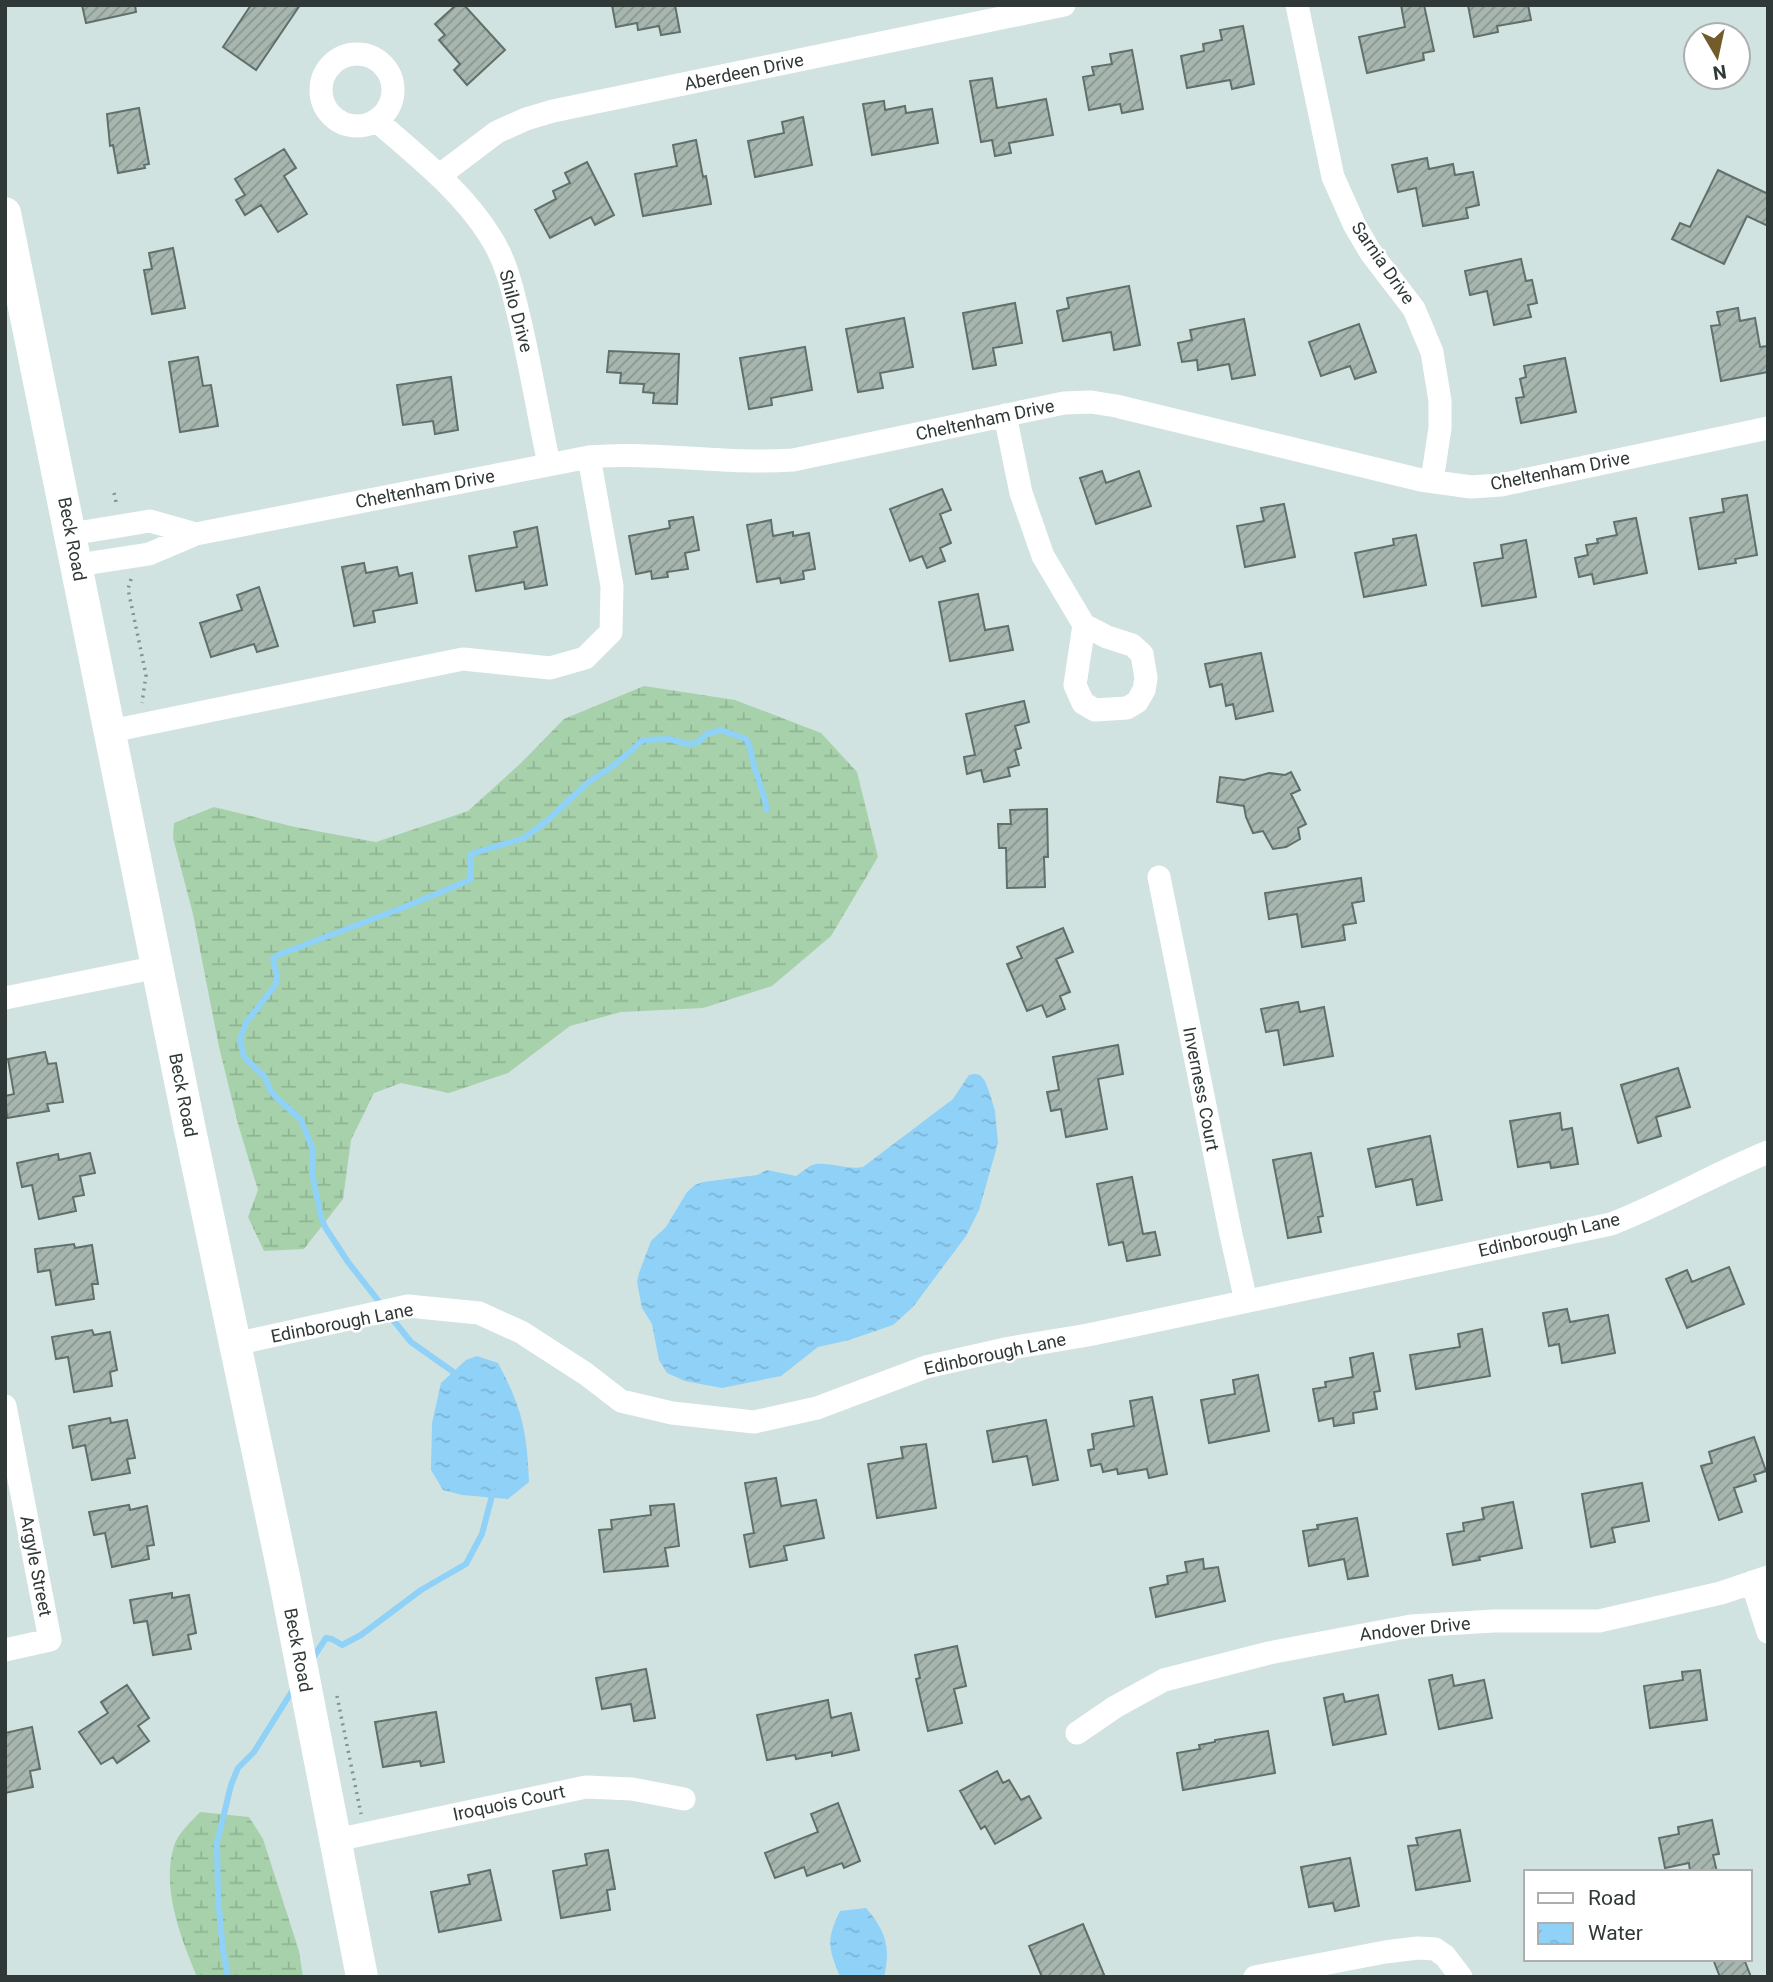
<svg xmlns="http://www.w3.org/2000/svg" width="1773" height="1982" viewBox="0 0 1773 1982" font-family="Roboto,sans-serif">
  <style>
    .wetland { fill: url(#wetland-marsh) }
    .water { fill: url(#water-ripples) }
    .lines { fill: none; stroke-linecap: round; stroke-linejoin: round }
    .stream { stroke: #8fd1f7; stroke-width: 6 }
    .building { fill: url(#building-hatch); stroke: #61706a; stroke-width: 2 }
    .path { stroke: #849190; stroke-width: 3.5; stroke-dasharray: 2 5; stroke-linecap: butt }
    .minor { stroke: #fff; stroke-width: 23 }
    .secondary { stroke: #fff; stroke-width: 32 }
    .labels { text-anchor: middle; stroke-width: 5; stroke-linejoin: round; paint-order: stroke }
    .street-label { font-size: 18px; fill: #313838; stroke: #fff }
  </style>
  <defs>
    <pattern id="wetland-marsh" width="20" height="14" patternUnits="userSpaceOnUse" patternTransform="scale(1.75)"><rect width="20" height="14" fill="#a6d1aa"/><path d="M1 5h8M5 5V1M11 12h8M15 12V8" fill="none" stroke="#8fb493"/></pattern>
    <pattern id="water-ripples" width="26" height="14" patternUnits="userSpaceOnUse" patternTransform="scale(1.75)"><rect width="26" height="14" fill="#8fd1f7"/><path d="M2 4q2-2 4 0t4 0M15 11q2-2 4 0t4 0" fill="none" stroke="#7cb4d4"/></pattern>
    <pattern id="building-hatch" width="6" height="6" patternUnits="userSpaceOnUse" patternTransform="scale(1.75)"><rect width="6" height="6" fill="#a7b7b0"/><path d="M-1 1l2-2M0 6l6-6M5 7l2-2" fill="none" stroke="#899690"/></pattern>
  </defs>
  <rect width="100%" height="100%" fill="#d0e3e1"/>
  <path class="wetland" d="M 644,686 L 735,700 L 821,733 L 857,772 L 878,857 L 831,936 L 772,986 L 703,1008 L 621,1012 L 570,1026 L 508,1073 L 449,1093 L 401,1083 L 374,1093 L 351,1140 L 343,1199 L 304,1249 L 264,1251 L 248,1217 L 258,1190 L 238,1124 L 219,1047 L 193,914 L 173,838 L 174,823 L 214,807 L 295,827 L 376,842 L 468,811 L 521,763 L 564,719 Z
    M 200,1812 L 249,1817 L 263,1839 L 299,1951 L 303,1977 L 197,1977 C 181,1938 161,1888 174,1846 C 177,1834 192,1821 200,1812 Z"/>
  <path class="water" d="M 975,1074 L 980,1075 L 985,1081 L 990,1094 L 995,1111 L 998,1143 L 979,1210 L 966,1236 L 913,1307 L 893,1325 L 849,1340 L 818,1347 L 781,1376 L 722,1388 L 685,1381 L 667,1373 L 659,1360 L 652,1324 L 642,1308 L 637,1282 L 639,1273 L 651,1241 L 666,1227 L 687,1192 L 695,1185 L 703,1182 L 757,1175 L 767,1170 L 796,1176 C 803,1172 809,1165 816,1164 C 832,1162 847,1170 863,1167 L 953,1099 L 969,1075 Z
    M 477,1356 L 498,1363 C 522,1408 527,1431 529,1482 L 508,1499 L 462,1495 L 443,1490 L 431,1470 L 432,1423 L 441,1383 L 466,1360 Z
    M 866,1908 C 886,1931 891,1948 884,1977 L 840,1977 C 828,1947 826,1940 840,1911 Z"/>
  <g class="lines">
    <path class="stream" d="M 384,1308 L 348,1262 L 325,1227 L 321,1217 L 312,1173 L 313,1150 L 301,1120 L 277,1098 L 270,1090 L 265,1077 L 244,1057 L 240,1040 L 246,1023 L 276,984 L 277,976 L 273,959 L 278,955 L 402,908 L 470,880 L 471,854 L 524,838 L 548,820 L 586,784 L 617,763 L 643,740 L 669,739 L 687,744 L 697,743 L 707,734 L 721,730 L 746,739 C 752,749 751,756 754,766 C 759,781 764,795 767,810
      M 390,1316 L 411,1342 L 452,1371 L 456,1377
      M 311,1661 L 326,1638 L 332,1639 L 342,1645 L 361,1635 L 421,1590 L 466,1564 L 482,1534 L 493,1492
      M 228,1977 L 223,1950 L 218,1899 L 217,1843 L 231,1785 L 238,1768 L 254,1752 L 294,1688"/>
  </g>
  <path class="building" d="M 82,5 L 135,5 L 136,12 L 86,23 Z
    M 251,5 L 300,5 L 256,70 L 223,47 Z
    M 456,5 L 464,5 L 505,50 L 467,85 L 454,70 L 460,64 L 439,40 L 445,35 L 435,24 Z
    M 612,5 L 675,5 L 680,32 L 661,35 L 659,26 L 638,30 L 637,23 L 616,27 Z
    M 1401,5 L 1424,5 L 1434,51 L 1423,53 L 1424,60 L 1367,73 L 1359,37 L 1405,27 Z
    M 1468,5 L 1528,5 L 1531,20 L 1497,26 L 1498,32 L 1474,37 Z
    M 1243,26 L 1254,84 L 1232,89 L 1230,80 L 1187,88 L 1181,56 L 1204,51 L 1203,44 L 1222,40 L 1220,30 Z
    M 1132,50 L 1143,109 L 1122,113 L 1120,104 L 1089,110 L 1083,77 L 1094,75 L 1092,67 L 1112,64 L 1110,54 Z
    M 992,78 L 997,108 L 1046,99 L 1053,135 L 1009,143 L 1011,153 L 995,156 L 992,140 L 981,142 L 970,81 Z
    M 884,101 L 885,110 L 905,106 L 906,113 L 932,109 L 938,143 L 872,155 L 863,104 Z
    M 139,108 L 149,164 L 144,165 L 145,168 L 118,173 L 113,145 L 110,146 L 107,114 Z
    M 803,117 L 812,165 L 755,177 L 748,141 L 784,133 L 782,122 Z
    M 696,140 L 703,177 L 706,176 L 711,204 L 643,216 L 635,174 L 677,166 L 673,145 Z
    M 284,149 L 296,168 L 284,176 L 307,214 L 278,232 L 261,205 L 245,215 L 236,200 L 245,195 L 235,179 Z
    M 1427,158 L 1429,169 L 1453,164 L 1455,175 L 1473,172 L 1479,205 L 1466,208 L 1468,218 L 1423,226 L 1416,188 L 1398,192 L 1392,165 Z
    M 587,162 L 614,215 L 595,225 L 591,217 L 550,238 L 535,210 L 556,199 L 553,191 L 570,183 L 565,173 Z
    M 1718,170 L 1768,194 L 1768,226 L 1747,216 L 1724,264 L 1672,239 L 1680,223 L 1690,227 Z
    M 173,248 L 185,308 L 152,314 L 144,270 L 152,269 L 149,253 Z
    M 1521,259 L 1526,281 L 1532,280 L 1537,303 L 1528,305 L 1531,317 L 1494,325 L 1487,291 L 1470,295 L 1465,271 Z
    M 1129,286 L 1140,345 L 1114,350 L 1111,332 L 1063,341 L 1057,311 L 1069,308 L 1067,298 Z
    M 1015,303 L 1022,343 L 993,348 L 996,365 L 973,369 L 963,313 Z
    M 1738,308 L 1740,321 L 1755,318 L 1760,347 L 1768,346 L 1768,372 L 1721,381 L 1711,326 L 1720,325 L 1717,312 Z
    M 904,318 L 913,367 L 880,373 L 883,388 L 858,392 L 846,329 Z
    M 1244,319 L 1255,375 L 1232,379 L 1229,364 L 1198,370 L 1197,360 L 1182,362 L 1178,343 L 1192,340 L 1190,330 Z
    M 1359,324 L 1376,372 L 1355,379 L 1350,366 L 1321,376 L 1309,342 Z
    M 805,347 L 812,390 L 771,398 L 772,405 L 749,409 L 740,358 Z
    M 609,351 L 679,354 L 677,404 L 653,403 L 654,393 L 643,392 L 644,384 L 620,383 L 621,373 L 607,372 Z
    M 198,357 L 203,386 L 211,385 L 218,426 L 180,432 L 169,362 Z
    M 1565,358 L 1576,412 L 1521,423 L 1516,398 L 1524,397 L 1520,379 L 1526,377 L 1524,366 Z
    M 451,377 L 458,430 L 435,434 L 433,421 L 403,425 L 397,385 Z
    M 1102,471 L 1106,483 L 1139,471 L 1151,506 L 1096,524 L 1080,478 Z
    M 942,489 L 951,510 L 940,514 L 951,543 L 940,548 L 945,561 L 927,568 L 922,556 L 910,561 L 890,509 Z
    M 1747,495 L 1757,555 L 1735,559 L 1736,563 L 1699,569 L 1690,518 L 1724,512 L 1722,499 Z
    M 1284,504 L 1295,557 L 1245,567 L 1237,526 L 1264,521 L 1261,508 Z
    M 693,517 L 699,550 L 685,553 L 688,569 L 667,572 L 668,577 L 652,579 L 651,571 L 636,574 L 629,536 L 670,528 L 669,521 Z
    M 1636,518 L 1647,573 L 1594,584 L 1592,574 L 1579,577 L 1575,558 L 1588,555 L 1586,545 L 1598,543 L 1597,539 L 1617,535 L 1614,522 Z
    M 771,520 L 773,536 L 793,532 L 793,536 L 809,533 L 815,569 L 803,571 L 804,579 L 781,583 L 780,578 L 757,582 L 747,525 Z
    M 537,527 L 547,585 L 525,589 L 524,582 L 476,591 L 469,556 L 517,547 L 514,532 Z
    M 1416,535 L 1426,585 L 1364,597 L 1355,553 L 1394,545 L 1393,539 Z
    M 1526,540 L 1536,597 L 1482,606 L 1474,563 L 1503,558 L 1501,545 Z
    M 364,563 L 366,573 L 397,567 L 399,576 L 412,573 L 417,603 L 373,611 L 375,622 L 354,626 L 342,567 Z
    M 259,587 L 278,646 L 257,652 L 254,644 L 211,657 L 200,623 L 242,610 L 237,595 Z
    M 978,594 L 985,630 L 1008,626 L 1013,650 L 950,661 L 939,602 Z
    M 1261,653 L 1273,711 L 1236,719 L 1233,704 L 1226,706 L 1222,684 L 1210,687 L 1205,664 Z
    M 1024,701 L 1029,722 L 1015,726 L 1021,748 L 1015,750 L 1019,765 L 1008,768 L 1010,776 L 984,782 L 981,770 L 967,774 L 964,757 L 975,755 L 966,714 Z
    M 1291,772 L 1300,790 L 1291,794 L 1306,824 L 1298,828 L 1300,839 L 1286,847 L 1273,849 L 1263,831 L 1253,833 L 1246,817 L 1244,806 L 1217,802 L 1220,777 L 1244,780 L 1269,773 L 1285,775 Z
    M 1047,809 L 1048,857 L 1044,857 L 1045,887 L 1007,888 L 1006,848 L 999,848 L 998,824 L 1011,824 L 1010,810 Z
    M 1361,878 L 1364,901 L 1352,903 L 1356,923 L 1343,925 L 1345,940 L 1302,947 L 1297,914 L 1269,919 L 1265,893 Z
    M 1063,928 L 1073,952 L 1056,959 L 1070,992 L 1060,996 L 1065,1009 L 1047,1017 L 1042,1005 L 1027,1011 L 1007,964 L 1022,958 L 1017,947 Z
    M 1298,1002 L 1300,1012 L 1324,1007 L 1333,1056 L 1284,1065 L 1278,1030 L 1266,1032 L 1261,1009 Z
    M 1118,1045 L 1123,1074 L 1098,1079 L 1107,1129 L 1066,1137 L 1061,1109 L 1051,1111 L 1047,1092 L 1059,1090 L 1053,1057 Z
    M 45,1052 L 48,1064 L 56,1063 L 63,1102 L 47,1104 L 49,1111 L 7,1118 L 5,1096 L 14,1094 L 8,1059 Z
    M 1678,1068 L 1690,1107 L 1656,1117 L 1661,1136 L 1638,1143 L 1621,1085 Z
    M 1560,1113 L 1562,1130 L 1572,1128 L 1578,1164 L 1551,1168 L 1550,1162 L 1518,1167 L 1510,1121 Z
    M 1430,1136 L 1442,1200 L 1417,1205 L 1412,1179 L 1376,1187 L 1368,1149 Z
    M 90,1153 L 95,1173 L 80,1176 L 84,1195 L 73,1197 L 76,1211 L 39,1219 L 32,1185 L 22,1187 L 17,1163 L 58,1154 L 59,1160 Z
    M 1311,1153 L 1323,1216 L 1318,1217 L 1321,1232 L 1288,1238 L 1273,1160 Z
    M 1132,1177 L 1143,1234 L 1155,1232 L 1160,1255 L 1127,1261 L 1123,1242 L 1109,1245 L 1097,1184 Z
    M 74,1244 L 75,1248 L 92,1245 L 98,1284 L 92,1284 L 94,1299 L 56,1305 L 50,1270 L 38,1272 L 35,1249 Z
    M 1729,1267 L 1744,1304 L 1687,1328 L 1666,1279 L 1687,1270 L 1692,1282 Z
    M 1567,1309 L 1570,1322 L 1608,1315 L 1615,1353 L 1562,1363 L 1559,1344 L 1549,1346 L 1543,1313 Z
    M 1482,1329 L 1490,1376 L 1416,1389 L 1410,1355 L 1460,1347 L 1458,1334 Z
    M 92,1330 L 94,1335 L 110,1332 L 117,1370 L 110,1372 L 112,1386 L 74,1392 L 68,1357 L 56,1359 L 52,1337 Z
    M 1373,1353 L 1380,1391 L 1374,1392 L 1377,1409 L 1353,1413 L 1354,1423 L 1334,1426 L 1333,1418 L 1319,1421 L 1313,1389 L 1326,1387 L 1325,1382 L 1353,1377 L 1350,1358 Z
    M 1258,1375 L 1269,1431 L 1209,1443 L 1201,1400 L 1235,1394 L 1233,1380 Z
    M 1152,1397 L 1167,1474 L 1149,1478 L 1147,1469 L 1118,1474 L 1117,1469 L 1103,1472 L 1101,1464 L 1091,1466 L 1088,1450 L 1094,1449 L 1092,1434 L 1134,1426 L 1130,1401 Z
    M 110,1418 L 111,1423 L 127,1420 L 135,1458 L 127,1459 L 130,1473 L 92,1480 L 85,1445 L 73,1448 L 69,1426 Z
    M 1046,1420 L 1058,1480 L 1033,1485 L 1027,1456 L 993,1462 L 987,1431 Z
    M 1754,1437 L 1766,1471 L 1754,1475 L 1756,1481 L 1734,1488 L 1742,1512 L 1719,1520 L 1701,1466 L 1712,1463 L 1709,1452 Z
    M 926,1444 L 936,1508 L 877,1518 L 868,1464 L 903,1458 L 901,1447 Z
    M 776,1478 L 781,1506 L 816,1500 L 824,1538 L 784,1546 L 787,1560 L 750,1567 L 744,1535 L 754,1533 L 745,1483 Z
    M 1642,1483 L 1649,1521 L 1612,1528 L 1615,1542 L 1591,1547 L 1582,1494 Z
    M 1513,1502 L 1522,1548 L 1479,1557 L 1480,1560 L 1453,1565 L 1447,1534 L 1464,1531 L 1463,1523 L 1484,1519 L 1482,1508 Z
    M 674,1504 L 679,1546 L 665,1548 L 668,1566 L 604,1572 L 599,1530 L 612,1529 L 611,1520 L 651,1515 L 650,1506 Z
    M 129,1505 L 130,1510 L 147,1506 L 154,1545 L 147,1546 L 149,1559 L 112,1567 L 105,1533 L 94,1535 L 89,1512 Z
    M 1357,1518 L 1368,1576 L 1348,1579 L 1344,1559 L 1309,1566 L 1303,1531 L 1318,1529 L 1317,1525 Z
    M 1203,1559 L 1204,1569 L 1218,1567 L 1225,1601 L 1156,1617 L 1150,1588 L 1168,1584 L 1167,1576 L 1187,1572 L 1185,1562 Z
    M 172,1593 L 172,1598 L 189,1595 L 196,1633 L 188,1635 L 191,1649 L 153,1655 L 147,1621 L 134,1623 L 130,1600 Z
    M 957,1646 L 966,1686 L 954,1689 L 962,1723 L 928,1731 L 916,1679 L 920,1678 L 915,1655 Z
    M 646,1669 L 655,1718 L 634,1721 L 631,1704 L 602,1709 L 596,1678 Z
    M 1700,1670 L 1707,1720 L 1650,1728 L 1644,1686 L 1683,1680 L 1682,1672 Z
    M 1452,1675 L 1454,1686 L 1484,1680 L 1492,1718 L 1439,1729 L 1429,1680 Z
    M 127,1685 L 149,1718 L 138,1726 L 149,1741 L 117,1763 L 113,1757 L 101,1764 L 79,1732 L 108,1713 L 101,1702 Z
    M 1343,1694 L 1345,1702 L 1378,1695 L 1386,1734 L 1333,1745 L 1324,1698 Z
    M 828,1700 L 831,1718 L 851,1713 L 859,1750 L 832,1756 L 832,1752 L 796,1759 L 795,1755 L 767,1760 L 757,1715 Z
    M 436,1712 L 444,1762 L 421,1766 L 420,1761 L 383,1767 L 375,1722 Z
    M 32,1727 L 40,1769 L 30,1771 L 33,1787 L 5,1793 L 5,1733 Z
    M 1268,1731 L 1275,1773 L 1183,1790 L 1177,1753 L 1200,1749 L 1199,1745 L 1215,1742 L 1215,1740 Z
    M 997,1771 L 1003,1783 L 1009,1780 L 1021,1800 L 1029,1796 L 1041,1818 L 995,1844 L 985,1826 L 981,1829 L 960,1791 Z
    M 838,1803 L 860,1861 L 844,1868 L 842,1863 L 807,1876 L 804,1867 L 775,1878 L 765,1853 L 818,1832 L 811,1814 Z
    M 1712,1820 L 1719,1854 L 1713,1855 L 1717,1872 L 1690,1872 L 1689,1863 L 1665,1868 L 1659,1838 L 1679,1834 L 1678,1827 Z
    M 1460,1830 L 1470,1881 L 1416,1890 L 1408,1846 L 1418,1845 L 1416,1838 Z
    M 608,1850 L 615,1889 L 607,1890 L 610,1910 L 561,1918 L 553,1871 L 587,1865 L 585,1854 Z
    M 1350,1858 L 1359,1906 L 1335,1911 L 1333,1903 L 1309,1907 L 1301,1867 Z
    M 490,1870 L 501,1920 L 439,1932 L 431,1892 L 470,1884 L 468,1875 Z
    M 1083,1924 L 1105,1977 L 1042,1977 L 1029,1946 Z
    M 1713,1959 L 1744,1959 L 1751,1977 L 1720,1977 Z"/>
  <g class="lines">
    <path class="path" d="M 114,493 L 117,506
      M 131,579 L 128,589 L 146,675 L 142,703
      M 337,1696 L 361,1814"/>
    <path class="minor" d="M 1297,5 L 1333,177 L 1355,226 L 1371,253 L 1414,309 L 1432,352 L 1440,401 L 1440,428 L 1432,481
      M321 90a36 36 0 1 1 72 0a36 36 0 1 1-72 0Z
      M 377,121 C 416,155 462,191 490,236 C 507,262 513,292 520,321 C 531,369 539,417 549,464
      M 440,175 L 497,132 L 526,119 L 553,111 L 1064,5
      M 1005,415 L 1021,493 L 1043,556 L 1084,625 L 1107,637 L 1132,645 L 1142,654 L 1146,678 L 1144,690 L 1137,702 L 1127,708 L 1095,710 L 1083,703 L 1075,685 L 1084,625
      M 71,534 L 150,521 L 196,534
      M 78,565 L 149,554 L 196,534 L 589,457 C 657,451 725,465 793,460 L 1064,403 L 1091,402 L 1116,406 L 1421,480 L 1471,487 L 1501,485 L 1768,428
      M 111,731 L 463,659 L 550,668 L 585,658 L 611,632 L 612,586 L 589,457
      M 1159,877 L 1230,1230 L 1246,1301
      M 5,998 L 158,967
      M 235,1344 L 408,1306 L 479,1313 L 521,1332 L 586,1374 L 621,1401 L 672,1413 L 754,1422 L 817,1408 L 926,1367 L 1010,1348 L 1088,1335 L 1611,1224 C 1665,1203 1714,1174 1768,1152
      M 5,1406 L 50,1640 L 5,1650
      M 1752,1582 L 1768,1632
      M 1077,1733 L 1115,1707 L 1164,1680 L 1269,1653 L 1411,1626 L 1494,1621 L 1599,1621 L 1721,1593 L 1768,1577
      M 336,1840 L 586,1787 L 632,1789 L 684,1799
      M 1255,1977 L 1385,1952 L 1418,1948 L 1435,1949 L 1445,1956 L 1461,1977"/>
    <path class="secondary" d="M 5,213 L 190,1130 L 285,1581 L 362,1977"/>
  </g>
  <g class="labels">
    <g class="street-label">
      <text transform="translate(744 72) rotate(-12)" y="6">Aberdeen Drive</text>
      <text transform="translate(1383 263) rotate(55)" y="6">Sarnia Drive</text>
      <text transform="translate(516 311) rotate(75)" y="6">Shilo Drive</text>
      <text transform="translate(985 420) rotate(-12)" y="6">Cheltenham Drive</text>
      <text transform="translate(1560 471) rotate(-11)" y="6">Cheltenham Drive</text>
      <text transform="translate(425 489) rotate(-11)" y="6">Cheltenham Drive</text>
      <text transform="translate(72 539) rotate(79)" y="6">Beck Road</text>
      <text transform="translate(1201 1089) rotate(79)" y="6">Inverness Court</text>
      <text transform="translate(183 1095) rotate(79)" y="6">Beck Road</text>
      <text transform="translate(1549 1235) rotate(-13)" y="6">Edinborough Lane</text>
      <text transform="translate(342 1323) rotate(-11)" y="6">Edinborough Lane</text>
      <text transform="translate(995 1354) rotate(-12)" y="6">Edinborough Lane</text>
      <text transform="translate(36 1566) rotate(79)" y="6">Argyle Street</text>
      <text transform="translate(1415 1629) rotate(-6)" y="6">Andover Drive</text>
      <text transform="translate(298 1650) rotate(79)" y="6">Beck Road</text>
      <text transform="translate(509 1803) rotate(-12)" y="6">Iroquois Court</text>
    </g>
  </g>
  <rect width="1773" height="1982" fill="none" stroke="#313838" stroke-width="14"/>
  <rect x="1524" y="1870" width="228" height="91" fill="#ffffff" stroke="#adafaf" stroke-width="2"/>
  <rect x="1538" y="1893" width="35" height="10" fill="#ffffff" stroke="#adafaf" stroke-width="2"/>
  <text x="1588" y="1905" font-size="21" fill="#313838">Road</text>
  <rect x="1538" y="1923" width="35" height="21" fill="url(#water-ripples)" stroke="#adafaf" stroke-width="2"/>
  <text x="1588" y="1940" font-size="21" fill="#313838">Water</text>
  <g transform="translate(1717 56) rotate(171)"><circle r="33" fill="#ffffff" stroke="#adafaf" stroke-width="2"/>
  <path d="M0-5L12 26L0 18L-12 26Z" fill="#735b2c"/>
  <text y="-10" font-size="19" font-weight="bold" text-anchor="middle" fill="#313838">N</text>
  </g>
</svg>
